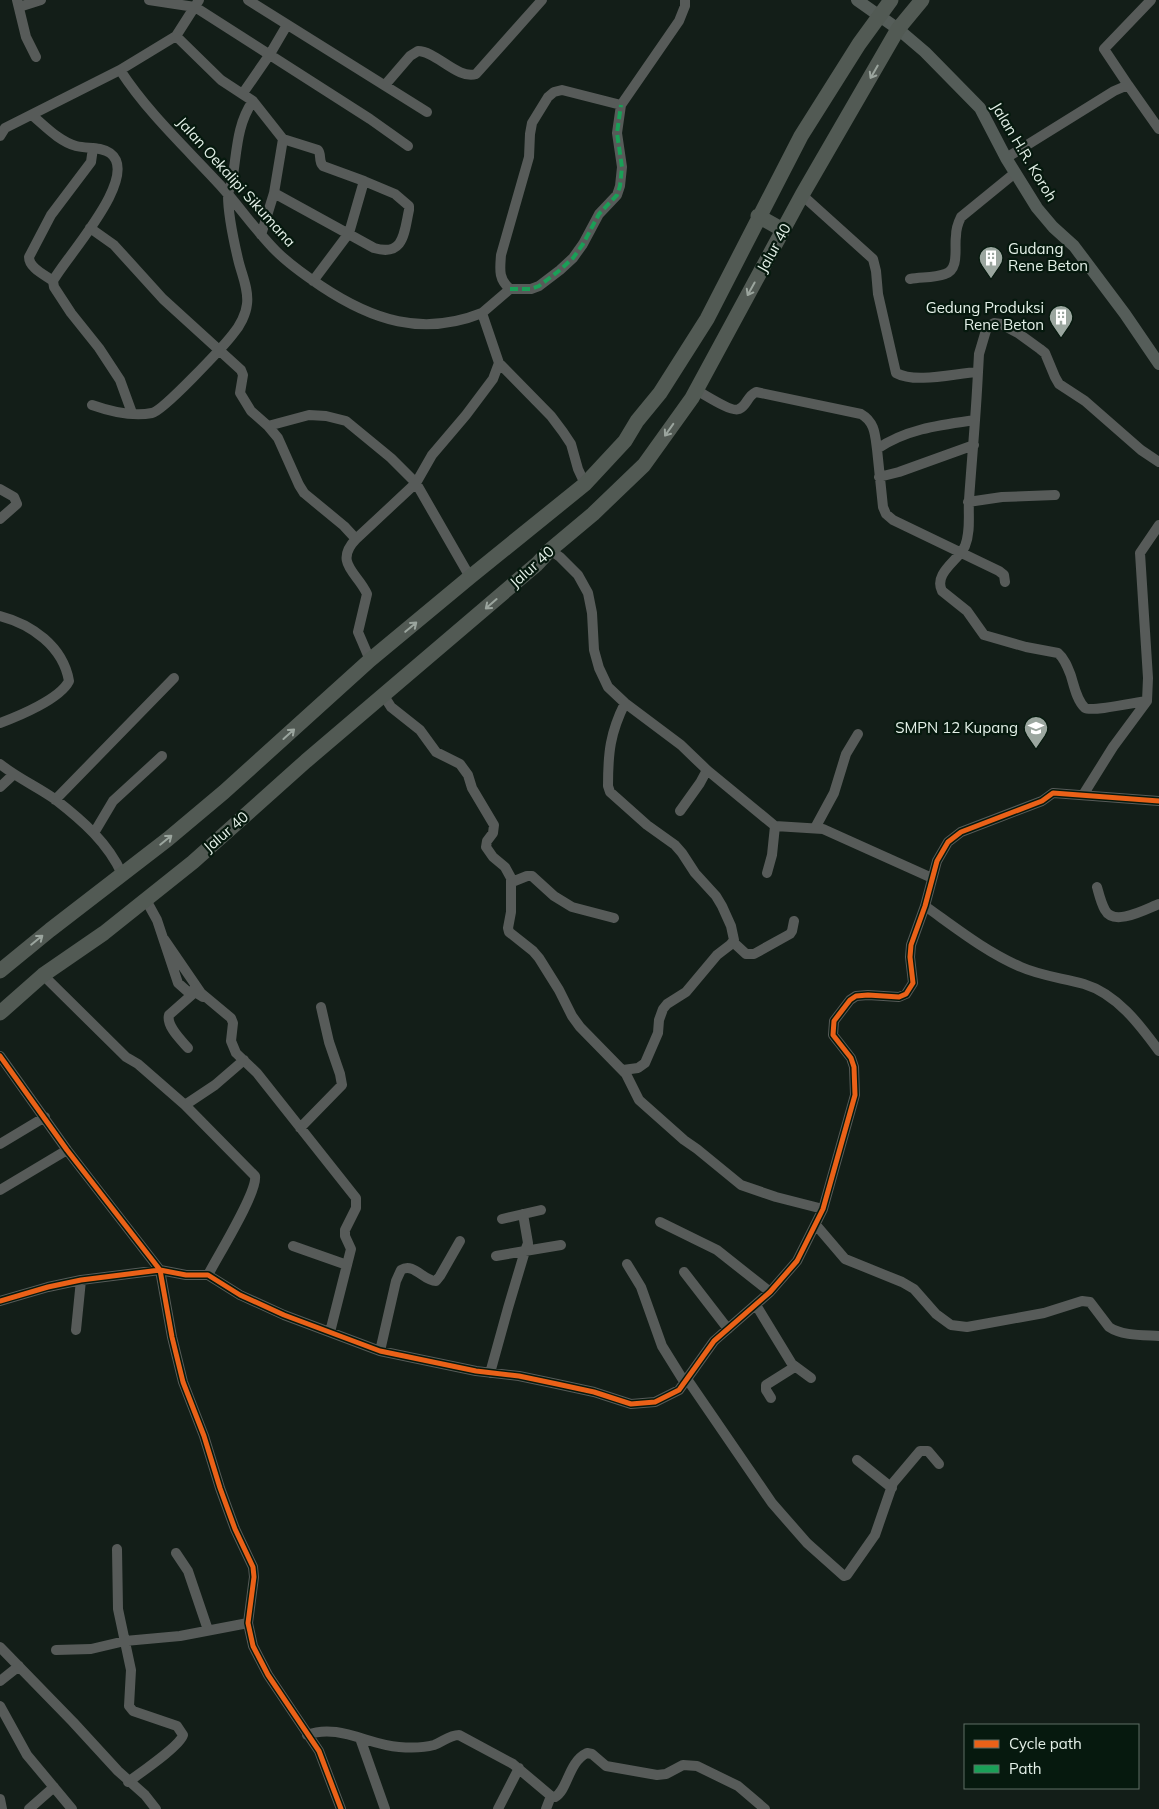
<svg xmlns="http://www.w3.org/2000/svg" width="1159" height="1809" viewBox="0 0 1159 1809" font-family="Mulish,sans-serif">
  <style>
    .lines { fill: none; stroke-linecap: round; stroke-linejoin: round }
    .minor { stroke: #575b59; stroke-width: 10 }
    .major { stroke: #555d59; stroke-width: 12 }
    .highway { stroke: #525a54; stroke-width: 15 }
    .quiet { stroke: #1a9f57; stroke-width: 4; stroke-dasharray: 8 4; stroke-linecap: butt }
    .cycleway-casing { stroke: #06190e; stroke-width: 8 }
    .cycleway { stroke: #ea6118; stroke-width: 5 }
    .oneway { stroke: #9ba59e }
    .labels { text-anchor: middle; stroke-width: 4.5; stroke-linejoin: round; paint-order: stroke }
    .street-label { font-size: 15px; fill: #e4f0e8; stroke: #06190e }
    .poi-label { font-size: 15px; fill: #e4f0e8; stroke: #06190e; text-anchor: end }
  </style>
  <rect width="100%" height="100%" fill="#131e18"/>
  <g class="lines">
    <path class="minor" d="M 17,0 L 26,37 L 36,57
      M 149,0 L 195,7 L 370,119 L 408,146
      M 199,0 L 176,36 L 120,70 C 148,113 185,147 220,185 C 239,206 256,231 276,251 C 289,264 306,276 321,286 C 372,320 422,337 482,313 L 499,363 L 551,416 L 563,432 L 571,444 L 578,469 L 585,484
      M 248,0 L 427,112
      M 19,7 L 41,0
      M 176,36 L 221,80 L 253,101 L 283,139 L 274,193 L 261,235
      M 385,85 L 410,56 L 418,51 C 436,51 458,80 476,74 L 542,0
      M 1128,85 L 1104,49 L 1151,0
      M 243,93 L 270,54 L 287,25
      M 33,116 C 46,127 59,141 76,146 C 87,149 100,146 110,153 C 142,176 64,259 53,281 L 54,287 L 71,313 L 99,348 L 120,380 L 132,413
      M 0,136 L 5,128 L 120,70
      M 283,139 L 318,150 C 322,155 318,161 323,166 L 364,181 L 349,233 L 313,281
      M 1006,158 L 1114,91 L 1128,85 L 1159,129
      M 274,193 L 374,248 C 404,257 404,233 409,210 L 409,206 L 395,194 L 364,181
      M 802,195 L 873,259 L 876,271 L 878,294 L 896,373 C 916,384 956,373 978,372 C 976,415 972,457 969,500 C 968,515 971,531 965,546 C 959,560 933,573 942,591 L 967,611 L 984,635 L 1026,647 L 1058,653 C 1065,659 1068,668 1071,676 C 1074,686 1077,701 1085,708 C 1092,712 1137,702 1147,701
      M 90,228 L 114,245 L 163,299 L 241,370 L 243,375 L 240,393 L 251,411 L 268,426 L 278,438 L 299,485 L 304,493 L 344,526 L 356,539
      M 910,279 C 921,277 934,278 945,274 C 960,269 954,247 956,236 C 956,228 958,223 961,217 L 1015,173
      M 53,281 C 45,275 29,268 29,257 L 51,215 L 91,162 L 93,148
      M 510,289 L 531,289 L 539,286 L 560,270 L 573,258 L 583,244 L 599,214 L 617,195 L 620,186 L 622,167 L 617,133 L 621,105 L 679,21 L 685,6 L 685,0
      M 482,313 L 510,289 C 498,279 500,269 501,255 L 529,157 L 530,134 L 532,123 L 548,97 L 554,92 L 562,90 L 621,105
      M 978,372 L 979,354 L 987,327 L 994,323 L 1001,324 L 1018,333 L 1040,349 L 1045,353 L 1055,377 L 1059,384 L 1085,401 L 1141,450 L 1159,462
      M 696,390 C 704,394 732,413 739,409 C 747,406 747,396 756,392 L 861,414 C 875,422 875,435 877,449
      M 92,405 C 109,411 133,417 152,413 C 163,411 223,347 233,334 C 240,326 246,314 247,304 C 249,289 241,273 238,259 C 234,242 228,212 228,195 C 228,191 231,186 232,181 C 237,154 236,125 253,101
      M 975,420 C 940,425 906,429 877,449 L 883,507 L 886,514 L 893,520 L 999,571 L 1004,575 L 1005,582
      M 268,426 L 309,415 L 326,416 L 346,421 L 391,458 L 416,483 L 470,577
      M 879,477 L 899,472 L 974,445
      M 0,489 L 14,497 L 17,504 L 0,519
      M 968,502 L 1002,497 L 1055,495
      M 550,550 L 560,557 L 578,575 L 588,593 L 592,613 L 594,650 L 599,668 L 608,687 L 625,703 L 681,745 L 707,770 L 775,826 L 823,829 L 932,878
      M 0,616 C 31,624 63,646 69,681 C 60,699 19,716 0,723
      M 370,660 L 358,632 L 367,594 C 358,573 333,563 356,539 L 416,483 L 432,455 L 466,415 L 493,379 L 499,363
      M 384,696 L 391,707 L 420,730 L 436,752 L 460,764 L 468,775 L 472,788 L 494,825 L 493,833 L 487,841 L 486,847 L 493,857 L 505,867 L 511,878 L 511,912 L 508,928 L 509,932 L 533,951 L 539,958 L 559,990 L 572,1016 L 580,1027 L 626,1074 L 639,1100 L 684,1140 L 697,1149 L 741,1185 L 776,1197 L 823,1209
      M 0,764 C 17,778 38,787 56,800 C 83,821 108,843 122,874
      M 0,787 L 14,774
      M 1083,795 L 1113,747 L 1147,701 L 1148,678 L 1140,553 L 1159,525
      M 55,800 L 174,678
      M 680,811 L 700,783 L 707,770
      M 815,828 L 834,793 L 846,754 L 858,734
      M 94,833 L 113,801 L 162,756
      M 767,873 L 772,855 L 775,826
      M 512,882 L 527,876 L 532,876 L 554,896 L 572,907 L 614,918
      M 1097,887 C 1099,894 1101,903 1105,910 C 1114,927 1146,909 1159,904
      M 146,900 L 157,920 L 178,983 L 187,991 L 195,992 L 203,997
      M 925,906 C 956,928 986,952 1021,967 C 1041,976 1063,978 1084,984 C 1117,994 1140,1025 1159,1051
      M 164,939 L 201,993 L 231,1018 L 233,1023 L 231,1041 L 236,1053 L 257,1073 L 356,1198 L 356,1208 L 345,1230 L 345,1236 L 351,1249 L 330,1332
      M 733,942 L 746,954 L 754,954 L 790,934 L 792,931 L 794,921
      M 43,975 L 126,1057 L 138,1064 L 185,1105 L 255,1176 C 258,1192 217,1257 208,1275
      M 188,1048 C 181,1040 166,1026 169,1015 L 195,992
      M 0,1056 L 67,1150 L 160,1270 L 172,1337 L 183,1382 L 204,1436 L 220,1488 L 235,1529 L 253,1567 L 254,1577 L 248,1623 L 253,1646 L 268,1675 L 319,1751 L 341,1809
      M 623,1070 L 638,1068 L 645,1063 L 658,1033 L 659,1020 L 663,1009 L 667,1004 L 686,992 L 717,955 L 730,945 L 734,940 L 731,926 L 722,906 L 716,896 L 695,873 L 682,853 L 675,845 L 647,825 L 610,792 L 608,786 C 608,753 610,733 625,703
      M 185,1105 L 215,1085 L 244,1060
      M 300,1128 L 342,1085 L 340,1074 L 329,1042 L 321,1007
      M 0,1144 L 45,1117
      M 0,1190 L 67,1150
      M 502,1219 L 541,1210
      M 660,1222 L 717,1250 L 770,1292
      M 816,1225 L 845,1259 L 902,1282 L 914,1289 L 936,1314 L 951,1325 L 967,1327 L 1044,1313 L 1082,1301 L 1090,1302 L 1109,1327 C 1122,1336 1144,1335 1159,1336
      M 293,1246 L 347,1265
      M 496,1256 L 525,1251 L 528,1243 L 523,1214
      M 627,1264 L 641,1287 L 662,1346 L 685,1383
      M 684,1272 L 728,1329
      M 0,1301 L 48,1287 L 81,1280 L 160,1270 L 186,1275 L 208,1275 L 240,1295 L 284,1315 L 380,1351 L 476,1371 L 519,1376 L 557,1384 L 594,1392 L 631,1404 L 655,1402 L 679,1390 L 714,1341 L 770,1292 L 797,1261 L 823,1209 L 855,1095 L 854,1067 L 851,1058 L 833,1035 L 834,1021 L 850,1000 L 856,996 L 868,995 L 899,997 L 906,994 L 913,983 L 910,957 L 911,945 L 925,906 L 937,861 L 948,842 L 961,832 L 1042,801 L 1053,793 L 1159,801
      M 756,1305 L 792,1364 L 793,1368 L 766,1385 L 766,1390 L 771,1398
      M 76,1330 L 81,1280
      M 380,1351 L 396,1281 L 401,1270 C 414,1262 423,1281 436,1281 L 440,1276 L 460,1241
      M 792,1364 L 811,1378
      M 490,1373 L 508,1308 L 525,1251 L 561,1245
      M 687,1379 L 772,1503 L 807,1543 L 844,1576 L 847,1575 L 875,1535 L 893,1483 L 920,1451 L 928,1451 L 939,1464
      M 857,1460 L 892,1488
      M 117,1549 L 118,1609 L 131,1670 L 129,1706 L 133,1711 L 177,1726 L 183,1735 C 180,1746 140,1773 128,1782
      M 176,1553 L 188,1571 L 208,1630
      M 0,1647 L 73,1722 L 118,1771 L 145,1795 L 156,1809
      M 56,1650 L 91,1649 L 125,1641 L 180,1636 L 248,1623
      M 0,1681 L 19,1666
      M 0,1706 L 27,1755 L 72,1809
      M 307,1735 C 338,1723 368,1745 399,1747 C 410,1748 423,1748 434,1745 C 443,1742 449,1735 459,1735 L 513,1764 L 551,1796 L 555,1797 C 568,1790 568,1762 587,1753 L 592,1754 L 606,1766 L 657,1775 L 666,1774 L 683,1765 L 697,1766 L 738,1786 L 765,1809
      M 360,1738 L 385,1809
      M 0,1799 L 2,1809
      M 29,1809 L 54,1787
      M 498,1809 L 519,1768
      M 546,1809 L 551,1796"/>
    <path class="major" d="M 857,0 L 898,29 L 925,52 L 980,108 L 1006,158 L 1037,208 L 1053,227 L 1074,246 L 1125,314 L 1159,364"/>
    <path class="highway" d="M 758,216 L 783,230
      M 0,971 L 50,930 L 168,839 L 224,792 L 370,660 L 470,577 L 585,484 L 625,441 L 637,421 L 660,393 L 707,319 L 801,136 L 859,44 L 891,0
      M 0,1013 L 43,975 L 104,933 L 193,862 L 306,761 L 537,564 L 550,550 L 593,514 L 644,465 L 692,398 L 802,195 L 898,29 L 922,0"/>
    <path class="quiet" d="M 510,289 L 531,289 L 539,286 L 560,270 L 573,258 L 583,244 L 599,214 L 617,195 L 620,186 L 622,167 L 617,133 L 621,105"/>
    <g class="cycleway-casing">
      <path id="cycleway" d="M 0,1056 L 67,1150 L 160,1270 L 172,1337 L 183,1382 L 204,1436 L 220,1488 L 235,1529 L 253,1567 L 254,1577 L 248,1623 L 253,1646 L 268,1675 L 319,1751 L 341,1809
        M 0,1301 L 48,1287 L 81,1280 L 160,1270 L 186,1275 L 208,1275 L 240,1295 L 284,1315 L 380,1351 L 476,1371 L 519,1376 L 557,1384 L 594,1392 L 631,1404 L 655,1402 L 679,1390 L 714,1341 L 770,1292 L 797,1261 L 823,1209 L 855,1095 L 854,1067 L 851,1058 L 833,1035 L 834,1021 L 850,1000 L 856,996 L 868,995 L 899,997 L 906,994 L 913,983 L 910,957 L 911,945 L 925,906 L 937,861 L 948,842 L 961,832 L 1042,801 L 1053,793 L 1159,801"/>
    </g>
    <use href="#cycleway" class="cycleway"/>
  </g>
  <defs><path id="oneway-shaft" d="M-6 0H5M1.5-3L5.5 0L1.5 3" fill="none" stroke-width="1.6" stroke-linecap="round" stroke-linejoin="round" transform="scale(1.25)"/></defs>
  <g class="oneway">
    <use href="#oneway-shaft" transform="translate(874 72) rotate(120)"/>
    <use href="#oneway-shaft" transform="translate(751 289) rotate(119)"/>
    <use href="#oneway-shaft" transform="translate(669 430) rotate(125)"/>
    <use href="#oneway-shaft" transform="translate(491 604) rotate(139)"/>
    <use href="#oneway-shaft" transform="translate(411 627) rotate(-40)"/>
    <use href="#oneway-shaft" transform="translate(289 734) rotate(-42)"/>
    <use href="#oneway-shaft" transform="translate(166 840) rotate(-39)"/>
    <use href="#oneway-shaft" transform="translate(37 940) rotate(-39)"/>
  </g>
  <defs>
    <g id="building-pin" transform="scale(1.25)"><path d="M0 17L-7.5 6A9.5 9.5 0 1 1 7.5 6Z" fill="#9ba69f" stroke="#06190e"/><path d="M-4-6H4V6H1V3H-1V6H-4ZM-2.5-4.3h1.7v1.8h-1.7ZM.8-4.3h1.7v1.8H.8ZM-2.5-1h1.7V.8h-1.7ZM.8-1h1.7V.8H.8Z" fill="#fff"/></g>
    <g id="school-pin" transform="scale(1.25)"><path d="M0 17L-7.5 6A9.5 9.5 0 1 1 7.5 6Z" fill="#9ba69f" stroke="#06190e"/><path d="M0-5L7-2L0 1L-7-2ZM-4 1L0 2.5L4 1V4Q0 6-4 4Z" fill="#fff"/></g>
  </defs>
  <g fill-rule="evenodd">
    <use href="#building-pin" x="991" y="258"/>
    <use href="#building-pin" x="1061" y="317"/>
    <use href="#school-pin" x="1036" y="728"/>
  </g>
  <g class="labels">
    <g class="street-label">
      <text transform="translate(1024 152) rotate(59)" y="5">Jalan H.R. Koroh</text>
      <text transform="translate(236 182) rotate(48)" y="5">Jalan Oekalipi Sikumana</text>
      <text transform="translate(774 248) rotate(-61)" y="5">Jalur 40</text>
      <text transform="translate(532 567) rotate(-42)" y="5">Jalur 40</text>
      <text transform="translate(226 832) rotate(-41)" y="5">Jalur 40</text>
    </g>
    <g class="poi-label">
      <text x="1008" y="254" text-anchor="start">Gudang<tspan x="1008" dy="17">Rene Beton</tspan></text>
      <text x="1044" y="313">Gedung Produksi<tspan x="1044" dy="17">Rene Beton</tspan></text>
      <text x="1018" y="733">SMPN 12 Kupang</text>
    </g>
  </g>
  <rect x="964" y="1724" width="175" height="65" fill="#06190e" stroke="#5f6f65"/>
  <rect x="974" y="1740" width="25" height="8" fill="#ea6118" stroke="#5f6f65"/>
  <text x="1009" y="1749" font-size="15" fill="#e4f0e8">Cycle path</text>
  <rect x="974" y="1765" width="25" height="8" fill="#1a9f57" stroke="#5f6f65"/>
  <text x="1009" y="1774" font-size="15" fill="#e4f0e8">Path</text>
</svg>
